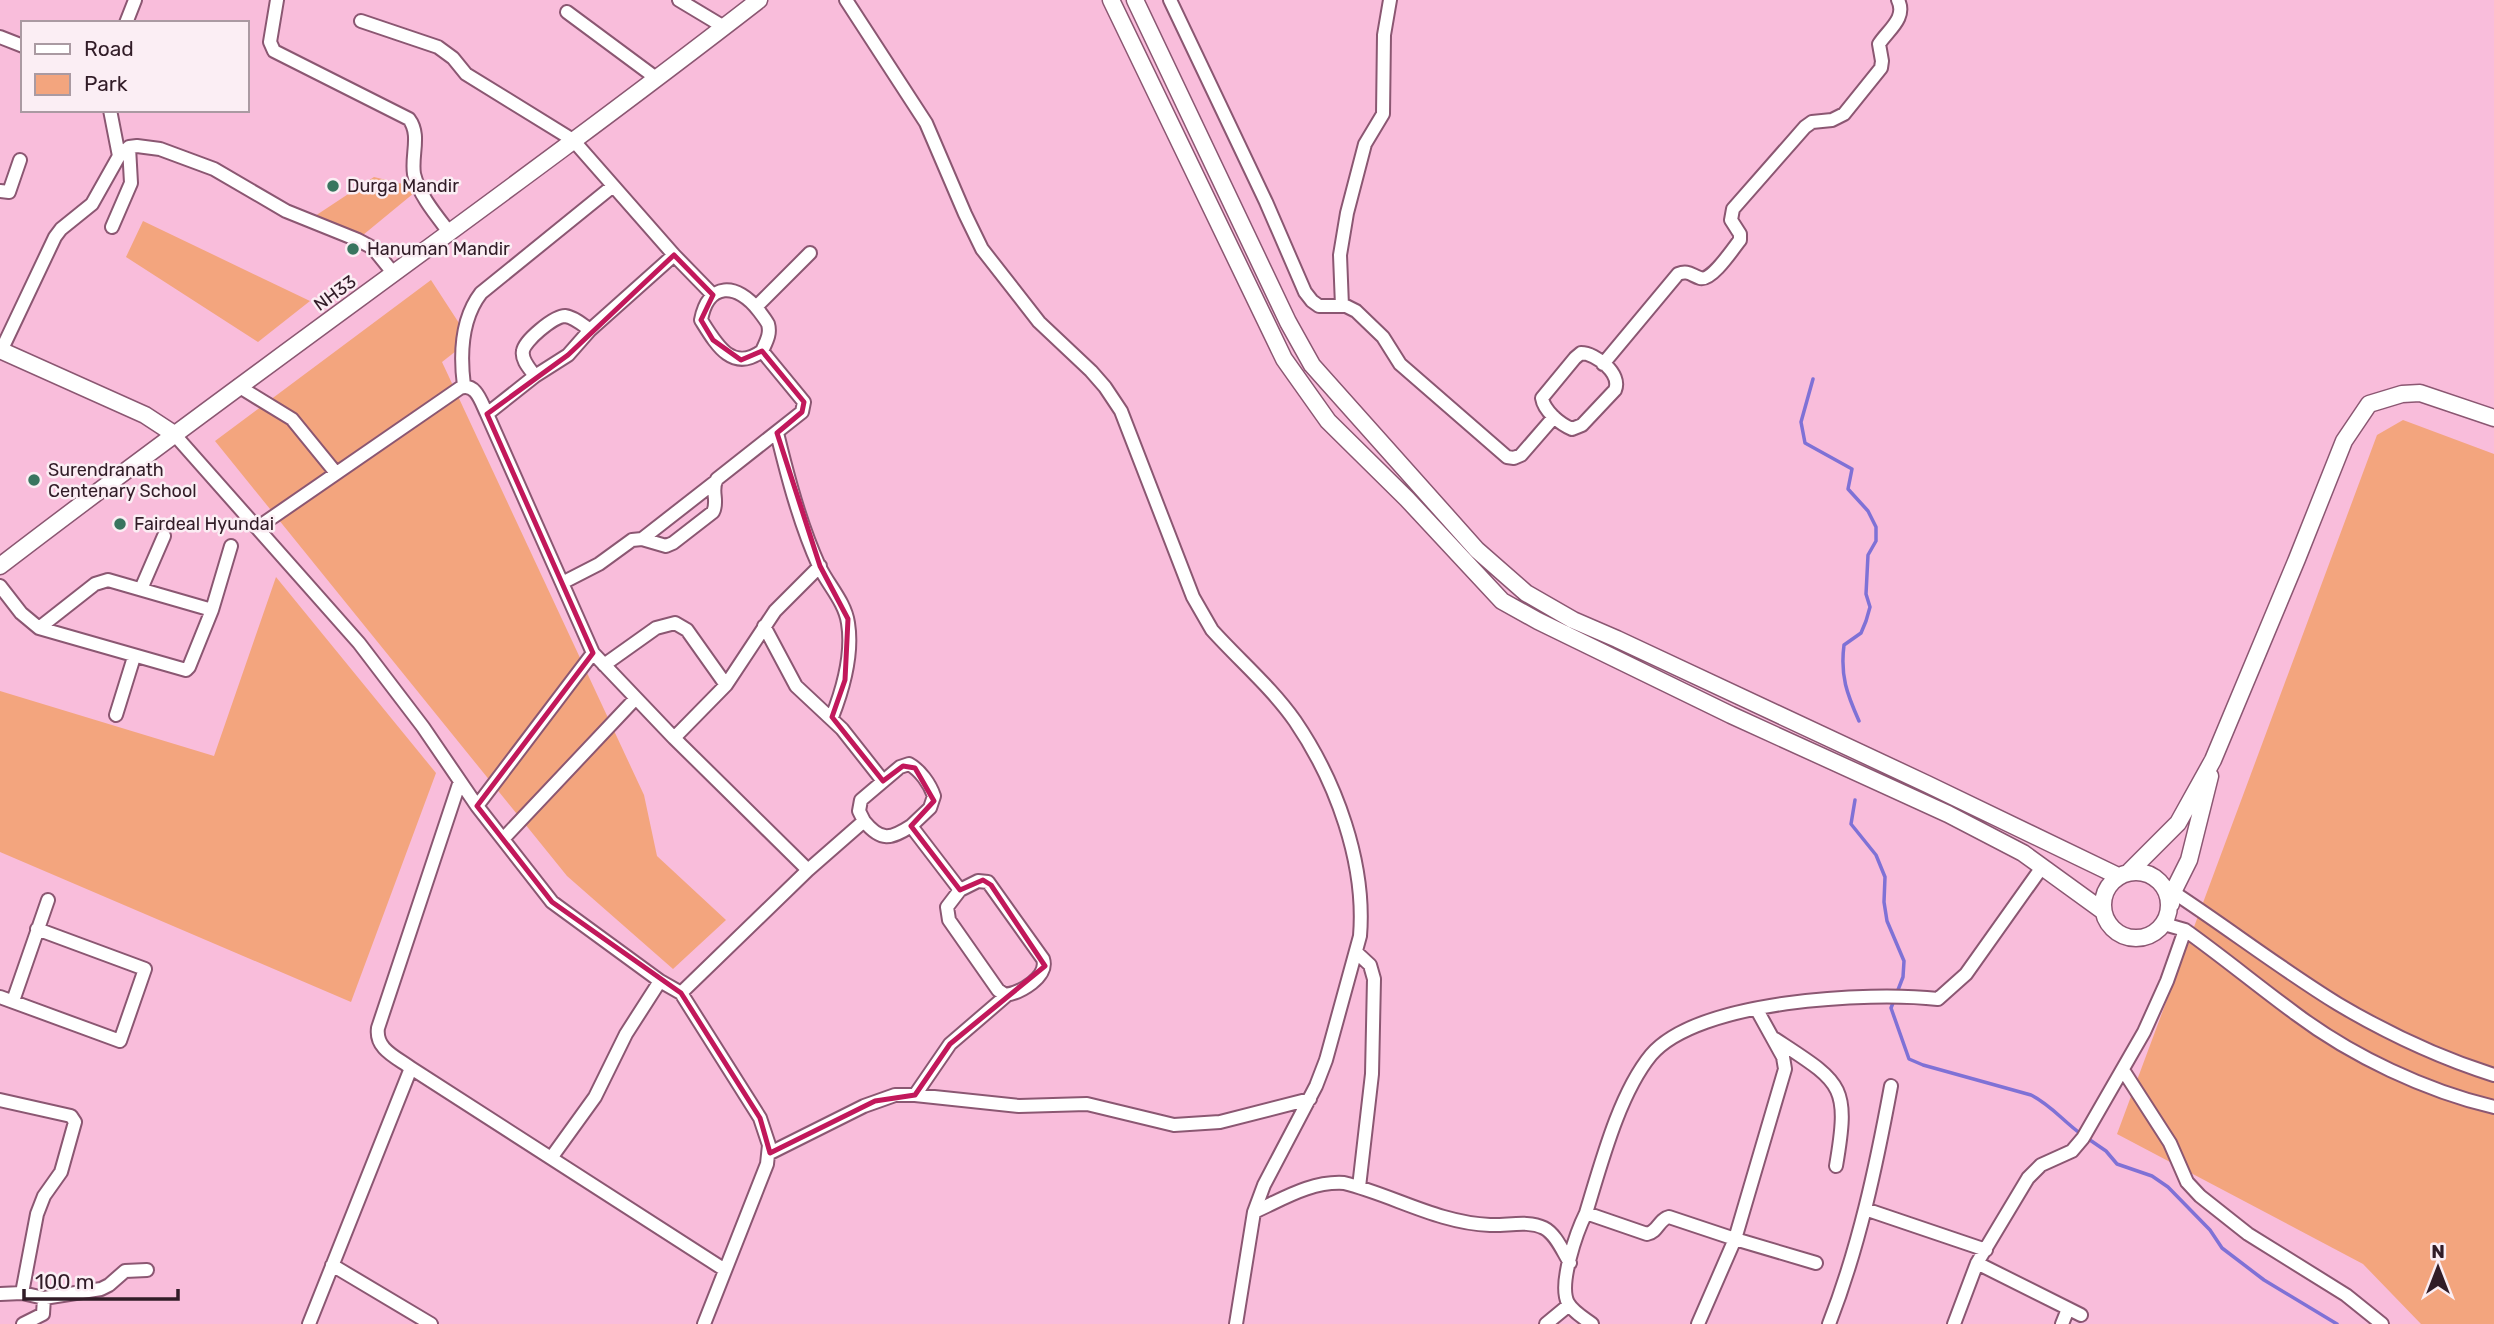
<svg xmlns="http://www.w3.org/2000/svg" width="2494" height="1324" viewBox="0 0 2494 1324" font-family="Rubik,sans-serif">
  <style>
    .green { fill: #f3a57e }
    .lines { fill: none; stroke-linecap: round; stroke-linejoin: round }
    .stream { stroke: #7f71d6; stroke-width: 3.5 }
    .street-casing { stroke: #8b5772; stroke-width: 16 }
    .secondary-casing { stroke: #8b5772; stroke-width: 19 }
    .street { stroke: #fff; stroke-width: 12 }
    .secondary { stroke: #fff; stroke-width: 16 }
    .marked { fill: none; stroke: #c2185b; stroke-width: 5; stroke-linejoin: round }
    .poi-dot { fill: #39755f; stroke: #fbeef4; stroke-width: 2.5 }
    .labels { text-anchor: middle; stroke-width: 5; stroke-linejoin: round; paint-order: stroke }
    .poi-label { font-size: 18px; fill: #311c27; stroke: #fbeef4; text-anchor: start }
    .street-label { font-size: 18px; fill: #311c27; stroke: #fbeef4 }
  </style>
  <rect width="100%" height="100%" fill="#f9bddb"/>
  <path class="green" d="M 374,177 L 407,185 L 414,193 L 363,235 L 315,216 Z
    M 143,221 L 310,301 L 258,342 L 126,257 Z
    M 431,280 L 470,340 L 442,362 L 644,795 L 657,856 L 726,920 L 673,969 L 567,876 L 215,441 Z
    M 2403,420 L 2494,454 L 2494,1324 L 2421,1324 L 2363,1264 L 2117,1134 L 2377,435 Z
    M 276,577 L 436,773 L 351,1002 L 0,852 L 0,691 L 214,756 Z"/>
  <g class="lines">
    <path class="stream" d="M 1813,379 L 1801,422 L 1805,443 L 1852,469 L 1848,489 L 1868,511 L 1876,527 L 1876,541 L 1868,555 L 1866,594 L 1870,607 L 1866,621 L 1861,633 L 1844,645 C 1840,676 1847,694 1859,721
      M 1855,800 L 1851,824 L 1876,855 L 1885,877 L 1884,902 L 1887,921 L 1904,961 L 1903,977 L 1891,1008 L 1909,1059 L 1923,1065 L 2031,1095 C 2051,1105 2063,1121 2081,1134
      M 2087,1138 L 2106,1151 L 2117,1164 L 2152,1176 L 2168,1187 L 2210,1230 L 2222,1248 L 2264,1280 L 2337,1324"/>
    <g class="street-casing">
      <path id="street" d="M 277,0 L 270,42 L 274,51 L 409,119 C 421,135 411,155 414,174 C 419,195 436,215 449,232
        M 679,0 L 724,27
        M 846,0 L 926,123 L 965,214 L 982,249 L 1039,322 L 1091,371 L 1105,387 L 1121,411 L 1193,597 L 1212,630 C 1239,660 1272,688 1295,721 C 1336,781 1366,863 1360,936 L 1326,1060 L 1316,1086 L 1264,1185 L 1254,1212 L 1236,1324
        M 1170,0 L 1266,202 L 1305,292 L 1312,301 L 1319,306 L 1346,306 L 1356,311 L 1383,337 L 1400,364 L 1507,457 L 1514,458 L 1521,455 L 1554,417
        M 567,12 L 656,78
        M 361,21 L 438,47 L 453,58 L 466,74 L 573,140 L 674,255
        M 126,23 L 135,0
        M 0,37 L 23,46
        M 110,110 L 119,156
        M 0,191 L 9,192 L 20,160
        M 112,227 L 131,183 L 129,147
        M 1342,306 L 1340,255 L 1347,213 L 1365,144 L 1383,114 L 1384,35 L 1390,0
        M 756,307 L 810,253
        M 590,330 C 583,325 574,317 565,316 C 554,316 524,341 523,351 C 521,360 530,369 535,376 L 568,355 L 590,330 L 674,255 L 713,295
        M 1,351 L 55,237 L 61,229 L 92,204 L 119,156 L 129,147 L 137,146 L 160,149 L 214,169 L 286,211 L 358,240 L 373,248 L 394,274
        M 1581,353 C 1596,353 1622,374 1615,390 L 1582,425 L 1572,429 C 1560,424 1544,411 1542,398 L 1575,358 Z
        M 1603,364 L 1678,274 C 1688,270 1691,275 1700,278 C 1711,282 1733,249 1740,240 L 1740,234 L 1731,220 L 1733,209 L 1805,127 L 1812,122 L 1832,120 L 1844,114 L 1881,68 L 1882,61 L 1879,44 C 1888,30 1907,18 1898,0
        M 535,376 L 487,414 L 562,583
        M 238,386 L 292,419 L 336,473
        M 464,386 C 460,355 461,319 481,293 L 613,186
        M 777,433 C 788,478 800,524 819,566 C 828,585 845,602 848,623 C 853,654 843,689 832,717
        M 174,434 L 359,643 L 423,727 L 477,806 L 552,902 L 660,981 L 681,993 L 760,1118 L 769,1145 L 767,1164 L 704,1324
        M 257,528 L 460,388 C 476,382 481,402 487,414
        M 642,539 L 715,482
        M 0,586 L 21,613 L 39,628 L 186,670 L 189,667 L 212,610 L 231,546
        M 141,589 L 164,536
        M 764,626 L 796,686 L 842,729 L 883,781
        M 39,628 L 95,584 L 108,580 L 212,610
        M 593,653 L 674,738 L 808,870
        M 604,665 L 656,628 L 675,623 L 687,630 L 726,685
        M 116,715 L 134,657
        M 674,738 L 726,685 L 775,611 L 820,566
        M 477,806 L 593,653 L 562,583 L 599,564 L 632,540 L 642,539 L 666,546 L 673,543 L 713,512 C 719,501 710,490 717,479 L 802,412 L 804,402 L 762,351 C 732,373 716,344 701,320 C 708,282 737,282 759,311 C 762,315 766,320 768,324 C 771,334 766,342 762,351
        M 864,821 L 859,811 L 861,800 L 900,767 L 909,764 C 920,770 930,784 934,796 L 930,808 L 911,826
        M 503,839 L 636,698
        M 2173,892 C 2228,928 2281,969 2338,1004 C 2387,1033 2440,1058 2494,1075
        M 2164,924 L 2185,930 C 2223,957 2259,987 2296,1014 C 2352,1056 2426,1091 2494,1107
        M 1356,952 L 1370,965 L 1374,979 L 1372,1074 L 1359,1187
        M 681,993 L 808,870 L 864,821 C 881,842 891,839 911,826 L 960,890 L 947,907 L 949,920 L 998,990 L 1005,995 C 1020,993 1049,977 1043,959 L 988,882 L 978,881 L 960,890
        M 0,997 L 120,1041 L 145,969 L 37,929
        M 13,1001 L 48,900
        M 1775,1039 C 1842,1083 1850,1084 1836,1166
        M 411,1068 L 725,1270
        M 2123,1070 L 2170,1143 L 2187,1182 L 2200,1196 L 2248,1234 L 2346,1295 L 2382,1324
        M 915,1095 L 950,1044 L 1007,995
        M 0,1100 L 71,1116 L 75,1122 L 61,1172 L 44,1196 L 37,1214 L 22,1293
        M 770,1153 L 864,1106 L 895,1095 L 915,1095 L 1019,1106 L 1087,1104 L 1174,1125 L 1220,1122 L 1310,1099
        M 551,1158 L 595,1097 L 626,1034 L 660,981
        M 1865,1209 L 1986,1250
        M 1254,1212 C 1283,1199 1311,1181 1344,1183 C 1393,1195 1438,1223 1490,1225 C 1507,1226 1528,1220 1544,1228 C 1556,1234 1563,1252 1570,1263
        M 1586,1213 L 1647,1234 C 1658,1232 1659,1219 1669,1217 L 1735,1239 L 1816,1263
        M 1977,1263 L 2081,1315
        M 332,1265 L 431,1324
        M 0,1294 L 22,1293 L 44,1298 L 101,1289 L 109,1285 L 125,1271 L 147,1270
        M 23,1324 L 43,1314 L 44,1298
        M 309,1324 L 411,1068 C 396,1057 375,1049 378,1028 L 460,781
        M 1546,1324 L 1569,1305
        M 1592,1324 C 1584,1318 1573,1312 1568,1303 C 1558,1284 1577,1231 1586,1213 C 1601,1164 1619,1094 1651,1055 C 1698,1000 1869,991 1938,999 L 1966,974 L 2042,867
        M 1698,1324 L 1735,1239 L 1785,1069 L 1783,1057 L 1757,1010
        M 1829,1324 C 1859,1247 1876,1167 1891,1086
        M 1954,1324 L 1977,1263 L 2028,1178 L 2041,1165 L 2072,1151 L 2083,1138 L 2144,1032 L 2167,981 L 2185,930
        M 2062,1324 L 2068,1309"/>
    </g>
    <g class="secondary-casing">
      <path id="secondary" d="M 1111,0 L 1284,359 L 1328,421 L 1407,499 L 1502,601 L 1538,621 L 1731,715 L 1948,814 L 2023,853 L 2103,911
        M 1135,0 L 1288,322 L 1312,365 L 1477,550 L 1526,593 L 1573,620 L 1617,639 L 1927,784 L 2118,876
        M 0,350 L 145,415 L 174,434
        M 0,566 C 250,374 510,193 759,0
        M 2130,871 L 2178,823 L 2213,760 L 2297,559 L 2344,441 L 2369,404 L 2402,394 L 2420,393 L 2494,418
        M2103 905a33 33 0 1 1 66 0a33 33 0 1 1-66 0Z
        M 2171,904 L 2173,892 L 2189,860 L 2210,776"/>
    </g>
    <use href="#street" class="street"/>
    <use href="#secondary" class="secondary"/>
  </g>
  <path class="marked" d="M 674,255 L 713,295 L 701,320 L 713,340 L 741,360 L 762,351 L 804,402 L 802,412 L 777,433 L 820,566 L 848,619 L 845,680 L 832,717 L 883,781 L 903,766 L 915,768 L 934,801 L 911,826 L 960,890 L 983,880 L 991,885 L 1045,966 L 950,1044 L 915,1095 L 875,1101 L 770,1153 L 760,1118 L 681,993 L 552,902 L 477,806 L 593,653 L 487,414 L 568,355 Z"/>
  <g class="poi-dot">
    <circle cx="333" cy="186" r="7"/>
    <circle cx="353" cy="249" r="7"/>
    <circle cx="34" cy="480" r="7"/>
    <circle cx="120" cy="524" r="7"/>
  </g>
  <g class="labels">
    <g class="poi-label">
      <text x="347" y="192">Durga Mandir</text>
      <text x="367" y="255">Hanuman Mandir</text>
      <text x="48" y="476">Surendranath<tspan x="48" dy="21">Centenary School</tspan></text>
      <text x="134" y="530">Fairdeal Hyundai</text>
    </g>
    <g class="street-label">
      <text transform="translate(335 293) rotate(-36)" y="6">NH33</text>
    </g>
  </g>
  <rect x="21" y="21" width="228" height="91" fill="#fbeef4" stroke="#aa9aa2" stroke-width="2"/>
  <rect x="35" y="44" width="35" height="10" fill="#ffffff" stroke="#aa9aa2" stroke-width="2"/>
  <text x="84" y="56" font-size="21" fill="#311c27">Road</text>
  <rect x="35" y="74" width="35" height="21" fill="#f3a57e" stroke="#aa9aa2" stroke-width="2"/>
  <text x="84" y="91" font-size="21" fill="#311c27">Park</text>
  <g transform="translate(2438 1268)" stroke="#fbeef4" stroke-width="5" paint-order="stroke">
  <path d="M0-5L12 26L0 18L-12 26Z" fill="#311c27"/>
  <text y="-10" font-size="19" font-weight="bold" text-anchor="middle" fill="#311c27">N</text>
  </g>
  <path d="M24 1289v10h154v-10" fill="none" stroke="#311c27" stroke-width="3.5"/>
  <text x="35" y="1289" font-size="21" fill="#311c27" stroke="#fbeef4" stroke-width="5" paint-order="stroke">100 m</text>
</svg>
